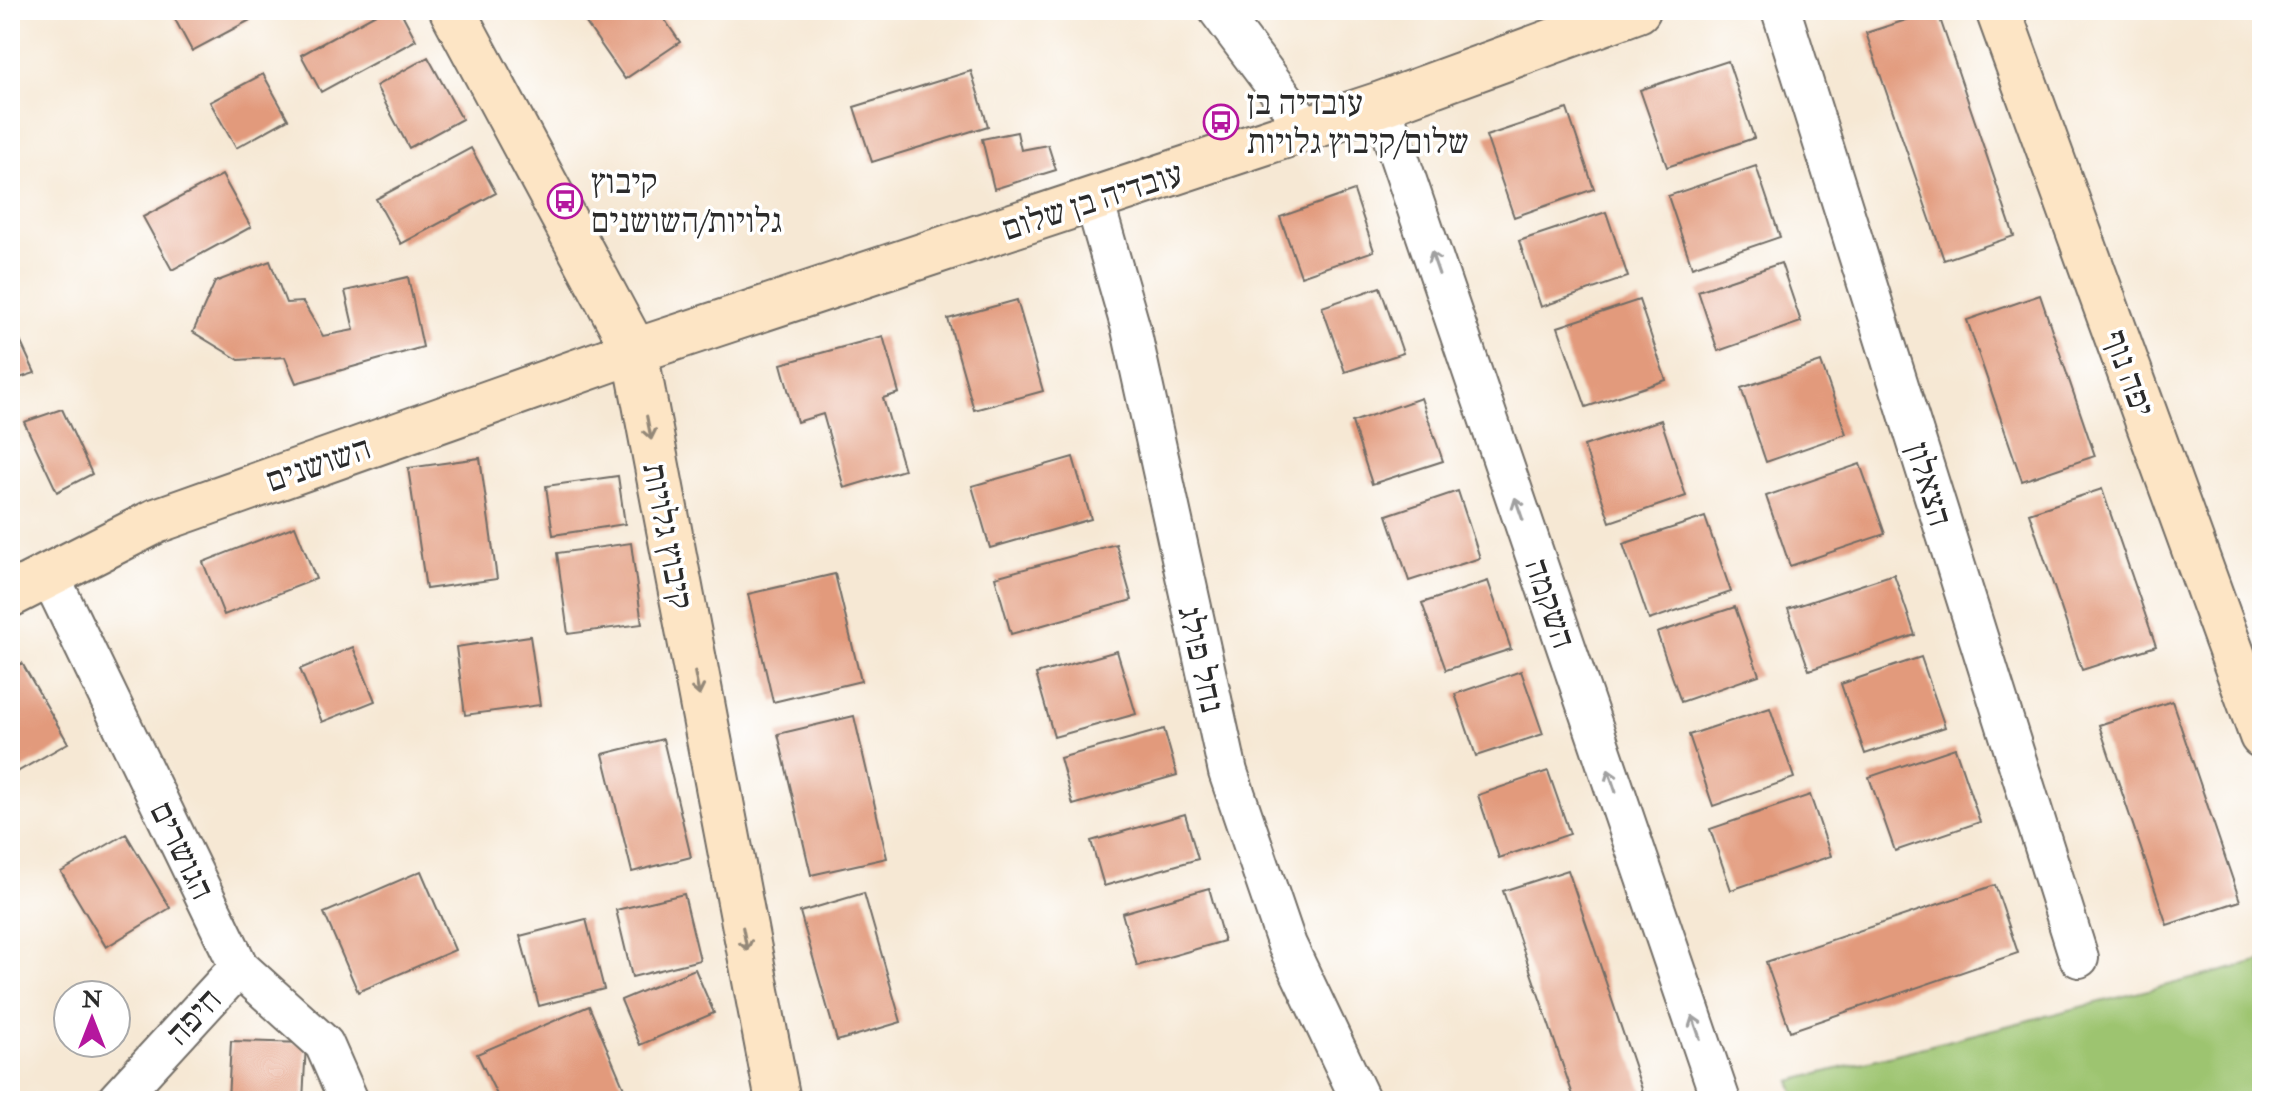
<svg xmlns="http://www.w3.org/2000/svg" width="2272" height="1111" viewBox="0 0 2272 1111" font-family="'IM FELL Double Pica','Frank Ruhl Libre',serif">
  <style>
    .green { fill: #9dc470; stroke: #64784e; stroke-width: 2 }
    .building { fill: #e29a7c }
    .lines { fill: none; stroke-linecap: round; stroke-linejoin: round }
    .street-casing { stroke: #726d66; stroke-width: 42 }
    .secondary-casing { stroke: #726d66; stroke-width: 48 }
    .street { stroke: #fff; stroke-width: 38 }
    .secondary { stroke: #fde5c5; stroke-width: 44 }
    .oneway { stroke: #a0a0a0 }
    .oneway2 { stroke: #948878 }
    .labels { text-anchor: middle; stroke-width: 7; stroke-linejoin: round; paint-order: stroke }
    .poi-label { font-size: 34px; fill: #2b2b2b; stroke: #fff; text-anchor: start }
    .street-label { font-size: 34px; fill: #2b2b2b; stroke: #fff }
  </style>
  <rect width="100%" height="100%" fill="#fff"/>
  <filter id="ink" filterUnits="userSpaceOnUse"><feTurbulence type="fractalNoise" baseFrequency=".0125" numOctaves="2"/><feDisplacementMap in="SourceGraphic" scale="16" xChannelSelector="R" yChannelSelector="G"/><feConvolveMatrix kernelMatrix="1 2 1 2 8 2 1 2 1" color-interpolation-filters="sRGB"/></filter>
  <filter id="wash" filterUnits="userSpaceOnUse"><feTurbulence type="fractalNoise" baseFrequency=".006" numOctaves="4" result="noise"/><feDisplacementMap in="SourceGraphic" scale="32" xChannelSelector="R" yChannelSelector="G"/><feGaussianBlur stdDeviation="1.8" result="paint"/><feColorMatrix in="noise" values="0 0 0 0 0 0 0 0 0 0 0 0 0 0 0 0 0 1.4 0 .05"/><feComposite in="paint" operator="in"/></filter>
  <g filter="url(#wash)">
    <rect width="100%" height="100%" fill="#f6e8d4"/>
    <path class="green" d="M 2262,961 L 2262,1101 L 1797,1101 L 1790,1081 Z"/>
    <g id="blocks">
      <path class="building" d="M 170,10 L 244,10 L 250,20 L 192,51 Z
        M 383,10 L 400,10 L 416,40 L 321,92 L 301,55 Z
        M 577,10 L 658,10 L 680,42 L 625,79 Z
        M 1937,10 L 2014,236 L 1944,260 L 1866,33 Z
        M 428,57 L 462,119 L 409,148 L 376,86 Z
        M 1728,61 L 1754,138 L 1667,167 L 1640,90 Z
        M 971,71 L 988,126 L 872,162 L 854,107 Z
        M 263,74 L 288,119 L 236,148 L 210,102 Z
        M 1567,109 L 1594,189 L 1514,217 L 1486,136 Z
        M 1017,132 L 1021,150 L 1048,145 L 1056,170 L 994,189 L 982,139 Z
        M 471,148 L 496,193 L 401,244 L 376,199 Z
        M 1756,166 L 1780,237 L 1692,267 L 1668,196 Z
        M 222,175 L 251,227 L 172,270 L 143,217 Z
        M 1354,191 L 1374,251 L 1301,276 L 1280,217 Z
        M 1606,212 L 1628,277 L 1541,307 L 1519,241 Z
        M 270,261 L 286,303 L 303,302 L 323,336 L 354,330 L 345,291 L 408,277 L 423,347 L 296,383 L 285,357 L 239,360 L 193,332 L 215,282 Z
        M 1781,263 L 1801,322 L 1718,351 L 1698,291 Z
        M 1380,287 L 1403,353 L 1345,372 L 1322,307 Z
        M 2040,295 L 2095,456 L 2022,481 L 1967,320 Z
        M 1017,300 L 1043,391 L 974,410 L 948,319 Z
        M 1639,300 L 1666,380 L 1586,407 L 1558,327 Z
        M 10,319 L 35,373 L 10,381 Z
        M 883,336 L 899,393 L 883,398 L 904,470 L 844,488 L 823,414 L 797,422 L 781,364 Z
        M 1821,362 L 1846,434 L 1766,462 L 1741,388 Z
        M 1421,398 L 1443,461 L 1372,484 L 1352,422 Z
        M 62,409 L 92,474 L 57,492 L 24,422 Z
        M 1661,420 L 1686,496 L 1610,522 L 1584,446 Z
        M 1073,457 L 1091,519 L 990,548 L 972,486 Z
        M 480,458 L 497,579 L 426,589 L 408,468 Z
        M 1860,464 L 1885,534 L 1790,566 L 1766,496 Z
        M 618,476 L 625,524 L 553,535 L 546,486 Z
        M 2102,489 L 2156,646 L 2082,670 L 2029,513 Z
        M 1458,491 L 1480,558 L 1409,581 L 1387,515 Z
        M 1705,517 L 1731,592 L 1649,620 L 1623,544 Z
        M 295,526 L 316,579 L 224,615 L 203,562 Z
        M 631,543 L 642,624 L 568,634 L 557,553 Z
        M 1116,544 L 1132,600 L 1011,634 L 995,577 Z
        M 835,574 L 861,681 L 773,702 L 748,594 Z
        M 1894,574 L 1915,635 L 1809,670 L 1788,609 Z
        M 1488,581 L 1511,649 L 1446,670 L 1422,603 Z
        M 1735,607 L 1759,675 L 1681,702 L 1657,633 Z
        M 530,636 L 540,705 L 465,715 L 456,647 Z
        M 353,647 L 375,701 L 322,722 L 300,669 Z
        M 1117,651 L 1136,714 L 1054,737 L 1036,674 Z
        M 1921,657 L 1945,727 L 1865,754 L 1841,684 Z
        M 22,663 L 68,743 L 10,776 L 10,670 Z
        M 1521,671 L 1543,734 L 1476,756 L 1455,694 Z
        M 2172,701 L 2240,901 L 2167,925 L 2099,725 Z
        M 1770,708 L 1794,778 L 1713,806 L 1689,735 Z
        M 854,716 L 887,858 L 811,875 L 778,734 Z
        M 1164,729 L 1177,775 L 1073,805 L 1060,758 Z
        M 663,739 L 691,857 L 632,872 L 603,754 Z
        M 1955,748 L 1980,822 L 1895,851 L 1869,777 Z
        M 1548,771 L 1570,834 L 1499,858 L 1478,795 Z
        M 1810,795 L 1831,856 L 1731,890 L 1710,829 Z
        M 1185,814 L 1198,859 L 1104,886 L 1091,841 Z
        M 126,834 L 170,908 L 106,947 L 61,872 Z
        M 1568,870 L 1646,1101 L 1575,1101 L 1503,891 Z
        M 421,871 L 455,950 L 358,992 L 324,913 Z
        M 1995,885 L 2018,953 L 1790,1031 L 1766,962 Z
        M 1209,888 L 1224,941 L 1137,966 L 1122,913 Z
        M 864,893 L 901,1022 L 837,1041 L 800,912 Z
        M 684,894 L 700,960 L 632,977 L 616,910 Z
        M 586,919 L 604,989 L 539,1006 L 520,936 Z
        M 695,969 L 714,1013 L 640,1045 L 621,1000 Z
        M 589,1006 L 627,1095 L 614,1101 L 500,1101 L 477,1054 Z
        M 231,1041 L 306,1043 L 303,1101 L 228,1101 Z"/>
    </g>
  </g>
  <g filter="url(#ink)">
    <use href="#blocks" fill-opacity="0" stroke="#726d66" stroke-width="2"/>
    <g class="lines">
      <g class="street-casing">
        <path id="street" d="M 1218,10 L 1307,129
          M 1781,10 L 2079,958
          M 1381,104 L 1721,1101
          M 1094,200 L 1131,329 L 1228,772 L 1287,945 L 1361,1101
          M 49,574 L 239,967 L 324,1044 L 349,1101
          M 116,1101 L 239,967"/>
      </g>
      <g class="secondary-casing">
        <path id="secondary" d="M 452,10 L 635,351 L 778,1101
          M 1998,10 L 2262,736
          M 10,595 L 156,521 L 635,351 L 1381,104 L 1638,10"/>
      </g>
      <use href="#street" class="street"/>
      <use href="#secondary" class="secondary"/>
    </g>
    <defs><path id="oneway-shaft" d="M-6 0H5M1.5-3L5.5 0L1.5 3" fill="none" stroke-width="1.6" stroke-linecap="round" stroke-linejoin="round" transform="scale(2)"/></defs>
    <g class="oneway">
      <use href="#oneway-shaft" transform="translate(1435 263) rotate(-109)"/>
      <use href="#oneway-shaft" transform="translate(1519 509) rotate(-109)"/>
      <use href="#oneway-shaft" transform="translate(1612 781) rotate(-109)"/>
      <use href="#oneway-shaft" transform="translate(1696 1027) rotate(-109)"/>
    </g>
    <g class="oneway2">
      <use href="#oneway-shaft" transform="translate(649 428) rotate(79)"/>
      <use href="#oneway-shaft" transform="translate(697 684) rotate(79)"/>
      <use href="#oneway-shaft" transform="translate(745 939) rotate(79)"/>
    </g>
  </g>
  <defs>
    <g id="bus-ring" transform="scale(1.8)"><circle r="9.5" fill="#fff" stroke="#b5179e" stroke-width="1.5"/><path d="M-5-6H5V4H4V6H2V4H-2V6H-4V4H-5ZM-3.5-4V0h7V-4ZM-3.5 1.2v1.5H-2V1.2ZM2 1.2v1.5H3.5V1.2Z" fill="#b5179e"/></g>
  </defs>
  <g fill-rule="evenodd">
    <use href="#bus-ring" x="1221" y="122"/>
    <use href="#bus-ring" x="565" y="201"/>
  </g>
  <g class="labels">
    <g class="poi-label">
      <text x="1247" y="114">עובדיה בן<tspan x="1247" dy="39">שלום/קיבוץ גלויות</tspan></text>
      <text x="591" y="193">קיבוץ<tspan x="591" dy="39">גלויות/השושנים</tspan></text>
    </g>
    <g class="street-label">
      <text transform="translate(1092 200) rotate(-18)" y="12">עובדיה בן שלום</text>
      <text transform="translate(2130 373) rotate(70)" y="12">יפה נוף</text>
      <text transform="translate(318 463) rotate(-19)" y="12">השושנים</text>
      <text transform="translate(1930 484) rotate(73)" y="12">הצאלון</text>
      <text transform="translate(669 536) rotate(79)" y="12">קיבוץ גלויות</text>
      <text transform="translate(1551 603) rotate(71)" y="12">השקמה</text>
      <text transform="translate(1202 659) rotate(77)" y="12">נחל פולג</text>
      <text transform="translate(183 850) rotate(64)" y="12">הגושרים</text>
      <text transform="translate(193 1016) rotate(-47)" y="12">חיפה</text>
    </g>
  </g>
  <rect width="2272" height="1111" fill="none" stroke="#fff" stroke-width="40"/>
  <g transform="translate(92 1019)"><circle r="38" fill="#ffffff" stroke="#aaaaaa" stroke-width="2"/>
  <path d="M0-6L14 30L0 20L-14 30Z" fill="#b5179e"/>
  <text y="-12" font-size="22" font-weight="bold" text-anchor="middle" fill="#2b2b2b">N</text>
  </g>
</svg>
